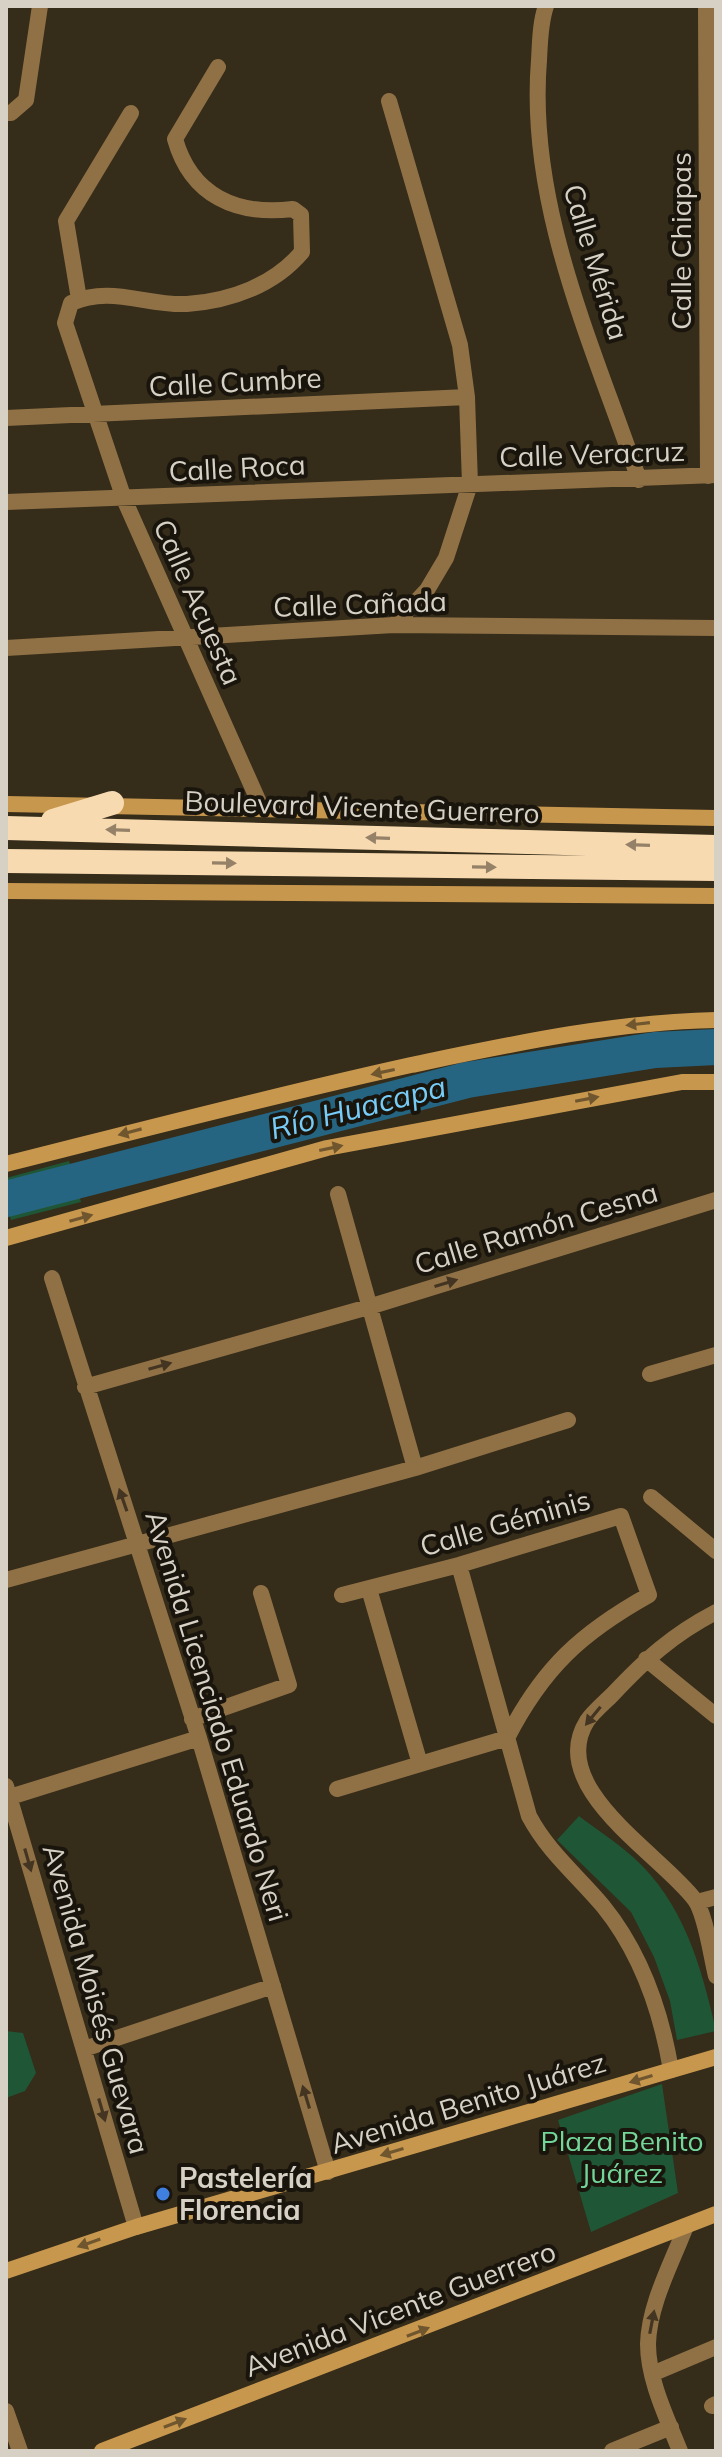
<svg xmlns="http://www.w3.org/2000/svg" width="722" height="2457" viewBox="0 0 722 2457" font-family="Mulish,sans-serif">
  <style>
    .green { fill: #1f5636 }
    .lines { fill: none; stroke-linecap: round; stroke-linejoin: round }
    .river { stroke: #266582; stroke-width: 36 }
    .street { stroke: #907146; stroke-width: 16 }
    .secondary { stroke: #c8974e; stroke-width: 16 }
    .highway { stroke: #f8dab1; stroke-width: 24 }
    .oneway { fill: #948167 }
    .oneway2 { fill: #70562e }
    .oneway3 { fill: #433521 }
    .shop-dot { fill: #3f7fe0; stroke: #19150d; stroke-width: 3 }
    .labels { text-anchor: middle; stroke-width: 8; stroke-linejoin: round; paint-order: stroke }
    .street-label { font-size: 28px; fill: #d6d0c5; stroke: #19150d }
    .park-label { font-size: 28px; fill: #73d699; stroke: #19150d }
    .poi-label { font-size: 28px; font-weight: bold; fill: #d6d0c5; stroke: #19150d; text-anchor: start }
    .water-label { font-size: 30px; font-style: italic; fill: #76ccf7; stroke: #19150d }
  </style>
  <rect width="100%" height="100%" fill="#352c1a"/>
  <path class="green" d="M 69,1161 L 81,1202 L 11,1220 L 6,1204 L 6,1178 Z
    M 579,1816 C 596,1829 616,1842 633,1857 C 684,1903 701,1966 716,2031 L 677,2040 L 670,2001 L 654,1957 L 631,1912 L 557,1840 Z
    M 6,2031 L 23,2033 L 36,2073 L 25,2091 L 6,2098 Z
    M 662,2084 L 678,2193 L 591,2232 L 558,2120 Z"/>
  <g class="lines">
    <path class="river" d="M 6,1199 L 467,1080 L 655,1050 L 716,1047"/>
    <path class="street" d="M 546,6 C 540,23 540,43 539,60 C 527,206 593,345 639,480
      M 706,6 L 708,476
      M 218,67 L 175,139 C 191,196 237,216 293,209 L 301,215 L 302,252 C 274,285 231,301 187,304 C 146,306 111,285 71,303 L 65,323 L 124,499 L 262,809
      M 389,101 L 460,345 L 467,397 L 470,484 L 446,558 L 427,590 L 394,625
      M 6,113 L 11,113 L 26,100 L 40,6
      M 79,299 L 66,221 L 131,113
      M 6,418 L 467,397
      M 6,502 L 716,475
      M 6,648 L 394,625 L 716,628
      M 338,1194 L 415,1468
      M 52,1278 L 199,1738 L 328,2172
      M 650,1374 L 716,1355
      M 85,1387 L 372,1306 L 716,1200
      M 651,1497 L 716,1551
      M 459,1565 L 529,1816 C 548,1852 578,1876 603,1906 C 641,1953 661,2011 671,2070
      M 6,1580 L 415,1468 L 568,1420
      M 369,1589 L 420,1764
      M 342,1595 L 459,1565 L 621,1516 L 649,1595 C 581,1633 543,1668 507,1738
      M 716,1612 C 672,1635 646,1659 612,1695 C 604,1703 593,1712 587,1721 C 545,1788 662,1855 695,1900 C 706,1915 711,1957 716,1976
      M 646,1659 L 716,1716
      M 192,1719 L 289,1685 L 261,1593
      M 6,1786 L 136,2227
      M 337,1789 L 507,1738
      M 10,1797 L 199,1738
      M 697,1902 L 716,1897
      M 84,2049 L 273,1986
      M 652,2374 L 716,2347
      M 712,2406 L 716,2404
      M 6,2411 L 20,2451
      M 612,2451 L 671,2427
      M 680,2451 C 667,2418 648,2380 648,2344 C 649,2304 672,2263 686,2226"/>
    <path class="secondary" d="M 6,804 L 716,818
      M 6,891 L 716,896
      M 6,1164 C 141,1130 275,1095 411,1065 C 512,1044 613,1022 716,1020
      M 6,1238 L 327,1148 L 682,1082 L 716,1082
      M 6,2271 L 136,2227 L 716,2057
      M 102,2451 L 716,2214"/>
    <path class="highway" d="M 53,821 L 112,803
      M 6,828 L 716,847
      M 6,861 L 716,869"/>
  </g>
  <defs><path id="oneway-solid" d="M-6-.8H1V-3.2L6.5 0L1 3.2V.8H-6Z" transform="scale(2)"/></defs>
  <g class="oneway">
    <use href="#oneway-solid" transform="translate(118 830) rotate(-178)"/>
    <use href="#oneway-solid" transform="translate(378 838) rotate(-178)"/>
    <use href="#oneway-solid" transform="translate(638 845) rotate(-178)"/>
    <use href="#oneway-solid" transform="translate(224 863) rotate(1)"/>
    <use href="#oneway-solid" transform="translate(484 867) rotate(1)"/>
  </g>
  <g class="oneway2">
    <use href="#oneway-solid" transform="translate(638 1024) rotate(173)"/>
    <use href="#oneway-solid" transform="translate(383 1072) rotate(168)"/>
    <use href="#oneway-solid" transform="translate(587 1099) rotate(-11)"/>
    <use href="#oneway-solid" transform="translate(130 1132) rotate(165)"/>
    <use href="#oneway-solid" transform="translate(331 1148) rotate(-12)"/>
    <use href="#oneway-solid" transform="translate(81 1218) rotate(-16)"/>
    <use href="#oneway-solid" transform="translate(641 2079) rotate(163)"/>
    <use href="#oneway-solid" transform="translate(392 2152) rotate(163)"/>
    <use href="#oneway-solid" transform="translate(89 2243) rotate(161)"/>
    <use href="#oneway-solid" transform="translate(418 2332) rotate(-21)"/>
    <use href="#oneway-solid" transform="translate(175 2423) rotate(-21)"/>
  </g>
  <g class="oneway3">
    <use href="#oneway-solid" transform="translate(446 1283) rotate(-17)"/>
    <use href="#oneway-solid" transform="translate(160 1366) rotate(-16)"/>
    <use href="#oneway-solid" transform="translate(123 1500) rotate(-109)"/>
    <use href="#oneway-solid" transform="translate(593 1716) rotate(129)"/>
    <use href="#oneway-solid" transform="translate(28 1860) rotate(74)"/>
    <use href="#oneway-solid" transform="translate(306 2097) rotate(-107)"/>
    <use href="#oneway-solid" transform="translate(102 2110) rotate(74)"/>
    <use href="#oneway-solid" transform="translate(652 2322) rotate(-79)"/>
  </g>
  <circle class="shop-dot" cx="163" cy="2194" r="8"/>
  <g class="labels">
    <g class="street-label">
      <text transform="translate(681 241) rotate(-90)" y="10">Calle Chiapas</text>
      <text transform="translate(596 262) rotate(73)" y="10">Calle Mérida</text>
      <text transform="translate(235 382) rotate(-3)" y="10">Calle Cumbre</text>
      <text transform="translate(592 454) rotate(-2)" y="10">Calle Veracruz</text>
      <text transform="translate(237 468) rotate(-3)" y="10">Calle Roca</text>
      <text transform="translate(198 602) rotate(66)" y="10">Calle Acuesta</text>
      <text transform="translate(360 604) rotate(-2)" y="10">Calle Cañada</text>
      <text transform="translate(362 807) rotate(2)" y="10">Boulevard Vicente Guerrero</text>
      <text transform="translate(536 1228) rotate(-17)" y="10">Calle Ramón Cesna</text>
      <text transform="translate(505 1523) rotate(-16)" y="10">Calle Géminis</text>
      <text transform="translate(217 1716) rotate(73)" y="10">Avenida Licenciado Eduardo Neri</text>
      <text transform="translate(96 1999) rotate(74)" y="10">Avenida Moisés Guevara</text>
      <text transform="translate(468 2103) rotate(-17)" y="10">Avenida Benito Juárez</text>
      <text transform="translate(400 2309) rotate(-21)" y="10">Avenida Vicente Guerrero</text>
    </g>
    <g class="park-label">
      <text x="622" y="2151">Plaza Benito<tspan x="622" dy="32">Juárez</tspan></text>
    </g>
    <g class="poi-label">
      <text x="179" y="2188">Pastelería<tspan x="179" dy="32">Florencia</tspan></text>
    </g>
    <g class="water-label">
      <text transform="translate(358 1108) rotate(-14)" y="10">Río Huacapa</text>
    </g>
  </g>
  <rect width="722" height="2457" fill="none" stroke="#d6d0c5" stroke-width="16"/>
</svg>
